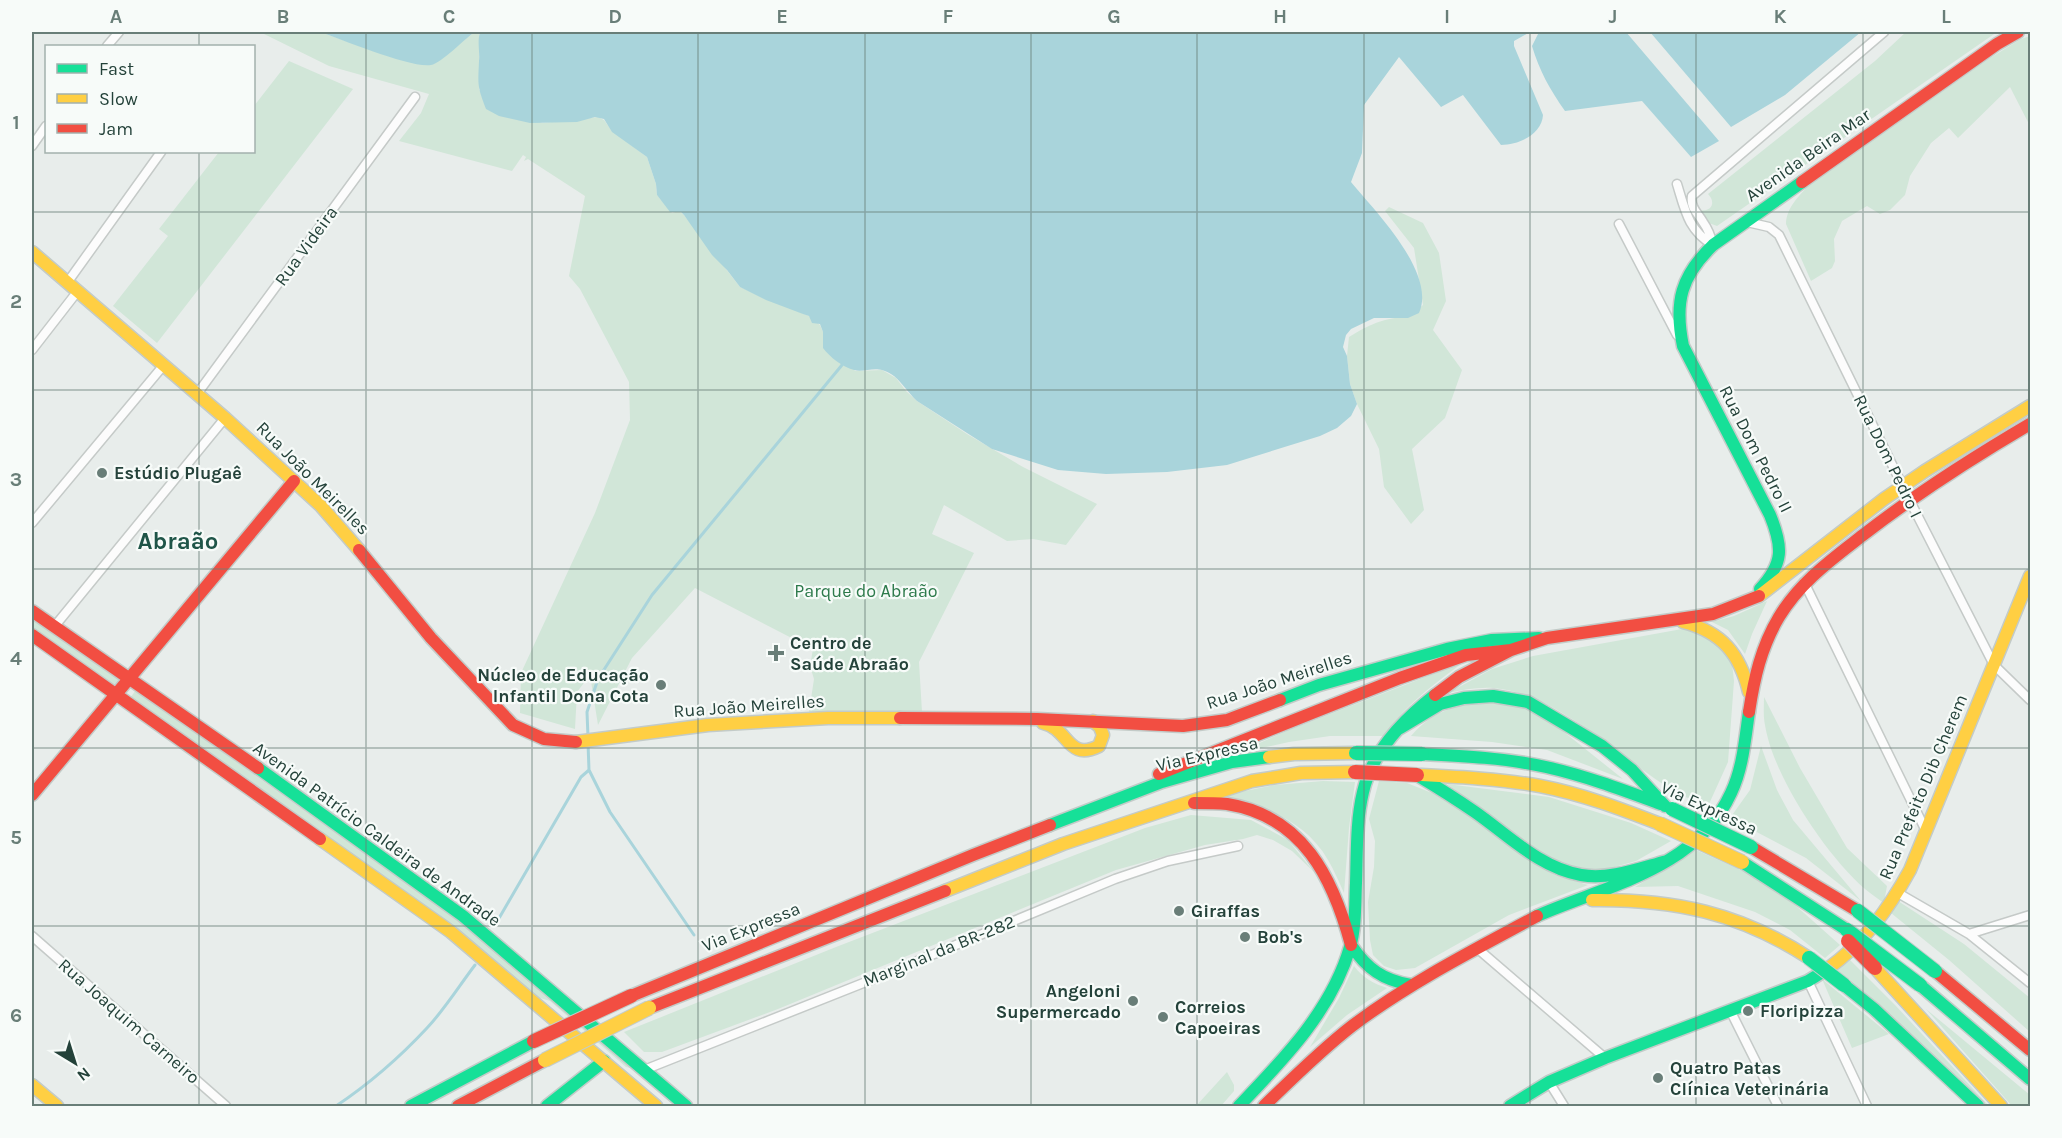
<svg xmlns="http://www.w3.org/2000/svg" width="2062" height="1138" viewBox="0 0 2062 1138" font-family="Karla,sans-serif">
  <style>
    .green { fill: #d1e6d8 }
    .water { fill: #a9d4db }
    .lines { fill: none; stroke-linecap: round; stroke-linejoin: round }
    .stream { stroke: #a9d4db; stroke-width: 3 }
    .street-casing { stroke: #c5cac8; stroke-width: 11 }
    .fast-casing { stroke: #c3cbc8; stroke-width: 15 }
    .slow-casing { stroke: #c3cbc8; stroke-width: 15 }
    .jam-casing { stroke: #c3cbc8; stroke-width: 15 }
    .street { stroke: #fcfcfc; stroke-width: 8 }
    .fast { stroke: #16e098; stroke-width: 12 }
    .slow { stroke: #ffcf43; stroke-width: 12 }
    .jam { stroke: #f24e42; stroke-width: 12 }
    .fast-bridge-casing { stroke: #c3ccc9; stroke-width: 16; stroke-linecap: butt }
    .slow-bridge-casing { stroke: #c3ccc9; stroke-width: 16; stroke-linecap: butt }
    .jam-bridge-casing { stroke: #c3ccc9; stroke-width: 16; stroke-linecap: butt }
    .fast-bridge { stroke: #16e098; stroke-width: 14 }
    .slow-bridge { stroke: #ffcf43; stroke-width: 14 }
    .jam-bridge { stroke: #f24e42; stroke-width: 14 }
    .grid { fill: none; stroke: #697e78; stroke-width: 1.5; stroke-opacity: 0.55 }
    .poi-dot { fill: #697e78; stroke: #f7fbf9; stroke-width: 2 }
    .labels { text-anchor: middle; stroke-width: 4.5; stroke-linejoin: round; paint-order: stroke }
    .street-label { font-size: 18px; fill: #24423a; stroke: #f7fbf9 }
    .poi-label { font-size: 18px; font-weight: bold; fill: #24423a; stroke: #f7fbf9; text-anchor: start }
    .park-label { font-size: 18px; fill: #2d7a4b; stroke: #f7fbf9 }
    .district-label { font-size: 24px; font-weight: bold; fill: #1f5548; stroke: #f7fbf9 }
    .neatline { fill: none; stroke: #697e78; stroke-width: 2 }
    .grid-label { font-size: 20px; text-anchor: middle; font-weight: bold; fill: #697e78 }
  </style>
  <rect width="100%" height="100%" fill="#e8edeb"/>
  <path class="green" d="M 260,32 L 320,32 L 389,56 L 457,45 L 475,32 L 479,32 L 479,90 L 542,123 L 598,117 L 604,120 L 612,131 L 647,157 L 656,184 L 657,195 L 672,213 L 679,211 L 684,215 L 740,287 L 809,316 L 820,325 L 823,332 L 855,371 L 882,370 L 896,378 L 906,391 L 917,401 L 967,434 L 1023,467 L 1097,504 L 1066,545 L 1033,539 L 1007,541 L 944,505 L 932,534 L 974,553 L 919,662 L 922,712 L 809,712 L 814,679 L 810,666 L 813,649 L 695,588 L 632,658 L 598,725 L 590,675 L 577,692 L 575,729 L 520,713 L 521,673 L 595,513 L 630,420 L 629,382 L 580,289 L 569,276 L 585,196 L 528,159 L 524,161 L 526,157 L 523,155 L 512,171 L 399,141 L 421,113 L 429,94 L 329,66 Z
    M 1906,32 L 1997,32 L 1717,226 L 1709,223 L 1700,210 C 1712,212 1716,202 1708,194 L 1875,61 Z
    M 2030,36 L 2030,126 L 2010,87 L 1958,138 L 1949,128 L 1931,143 L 1910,176 L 1905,195 L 1890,210 L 1880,214 L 1867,206 L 1842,221 L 1834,239 L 1835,261 L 1832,268 L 1811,281 L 1786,224 C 1786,208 1799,196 1809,185 L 1990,58 L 2021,39 Z
    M 289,61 L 353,89 L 157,343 L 113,306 L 168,236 L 159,229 L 219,152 L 254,152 L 254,106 Z
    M 1389,207 L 1423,223 L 1439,253 L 1446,301 L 1433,330 L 1462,370 L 1445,418 L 1412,449 L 1424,510 L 1411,524 L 1384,487 L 1379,449 L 1357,404 L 1350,384 L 1347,356 L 1349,337 C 1368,325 1385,317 1408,317 L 1423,305 L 1414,248 L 1385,211 Z
    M 1767,601 L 1752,634 L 1745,654 L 1728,630 L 1712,622 L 1734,616 Z
    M 32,619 L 119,679 L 113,686 L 32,630 Z
    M 1682,629 L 1701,631 L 1719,642 L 1732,663 L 1734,681 L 1728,762 L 1709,804 C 1699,801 1688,799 1679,794 C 1622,762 1560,693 1493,688 C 1478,687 1463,690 1448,693 L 1492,669 L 1533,656 Z
    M 1464,662 C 1434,684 1405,705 1384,736 L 1330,736 L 1289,742 L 1234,754 L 1289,730 Z
    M 136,690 L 459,921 L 633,1065 L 630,1068 L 626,1067 L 550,1001 L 534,996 L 130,698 Z
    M 1764,697 L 1800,768 L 1847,848 L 1887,886 L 1885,897 L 1890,901 L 1888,906 C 1880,900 1872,895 1865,889 C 1826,855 1773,776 1765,725 C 1763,715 1764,706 1764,697 Z
    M 1494,701 L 1523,706 L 1559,728 L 1623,779 L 1547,750 L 1492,742 L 1411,736 C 1434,709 1460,704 1494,701 Z
    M 1761,746 L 1777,790 L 1793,820 L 1861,901 L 1806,858 L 1730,818 L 1750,790 Z
    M 1323,781 L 1355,782 L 1349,828 L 1344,893 C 1339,882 1334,870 1328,860 C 1305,820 1262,805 1220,796 L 1275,785 Z
    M 1379,781 L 1407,783 L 1432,793 L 1458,809 L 1555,875 L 1588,885 L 1509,915 L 1415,968 L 1396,970 L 1384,966 L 1373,955 L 1370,940 L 1368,902 L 1374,867 L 1375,841 L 1369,819 Z
    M 1447,784 L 1549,797 L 1631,823 L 1671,841 L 1636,861 L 1604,870 L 1572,868 L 1542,855 Z
    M 1191,815 L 1251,820 L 1288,840 L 1314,872 L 1292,851 L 1273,840 L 1257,835 L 1243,839 L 1205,845 L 1116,870 L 778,1009 L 662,1052 L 644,1052 L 624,1032 L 836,947 L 1145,828 Z
    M 1696,850 L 1745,872 L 1795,905 L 1840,945 L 1825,958 L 1790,930 L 1755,912 L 1678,886 L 1635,887 Z
    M 1898,901 L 1964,944 L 2030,998 L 2030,1032 L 1949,960 L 1891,913 Z
    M 1850,960 L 1896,1006 L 1989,1106 L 1987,1106 L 1836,972 Z
    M 1354,966 C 1362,977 1374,984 1387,988 L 1347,1015 L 1310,1047 L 1339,998 Z
    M 1822,979 L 1889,1034 L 1852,1048 Z
    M 1926,1009 L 2030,1095 L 2030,1106 L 2012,1106 Z
    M 1227,1072 L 1234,1085 L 1234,1091 L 1221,1106 L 1196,1106 Z"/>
  <path class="water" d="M 320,32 L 475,32 C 464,39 442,63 431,65 C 413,69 341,39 320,32 Z
    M 480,32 L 1530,32 L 1514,41 L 1514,46 L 1543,115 C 1542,134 1519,145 1501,145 L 1463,95 L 1441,107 L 1399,57 L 1364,105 L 1362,153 L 1351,182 C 1374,210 1437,273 1419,313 L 1408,318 L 1374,318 L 1351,329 L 1346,335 L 1343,347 L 1347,356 L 1350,384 L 1357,404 L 1351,416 L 1337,428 L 1320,436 L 1227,465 L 1167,472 L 1106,474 L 1058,470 L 992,449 L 917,401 C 908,393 900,379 891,374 C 876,364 866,373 854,370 C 842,367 830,357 823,348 L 823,332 L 820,324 L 812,323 L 809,316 L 803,314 L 766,300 L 740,287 L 727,270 L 712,255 L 684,215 L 681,212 L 670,212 L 657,195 L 656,184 L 647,157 L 612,132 L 604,119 L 595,117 L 577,122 L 530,123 L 499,116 L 486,109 C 477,86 478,85 479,61 C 480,51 477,43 480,32 Z
    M 1539,32 L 1626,32 L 1719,141 L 1691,157 L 1642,101 L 1565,111 C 1550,90 1539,70 1532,46 Z
    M 1650,32 L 1861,32 L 1785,95 L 1731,127 Z"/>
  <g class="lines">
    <path class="stream" d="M 588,737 L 587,712 L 598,679 L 652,595 L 842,365
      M 589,770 L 610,812 L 694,935
      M 498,920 L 581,777 L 589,770 L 588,743
      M 336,1106 C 369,1084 400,1057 427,1028 C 445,1009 459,986 475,965"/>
    <g class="street-casing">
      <path id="street" d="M 107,46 L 119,32
        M 32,146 L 46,126
        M 1677,184 C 1685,210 1688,230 1713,245
        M 1747,222 L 1769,227 L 1779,235 L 1910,501 L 1994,665 L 2030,700
        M 1619,224 L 1677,335
        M 1713,245 C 1711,237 1708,229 1703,222 C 1698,213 1690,208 1692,196 L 1884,32
        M 67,283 L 161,152
        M 32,350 L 77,292
        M 197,394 L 415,97
        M 32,523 L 163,366
        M 1804,582 L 1926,831
        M 54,627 L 225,418
        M 1898,893 L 1969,934 L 2030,983
        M 1969,934 L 2030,915
        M 32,936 L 226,1106
        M 1478,949 L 1605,1058
        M 1808,981 L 1867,1106
        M 1730,1010 L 1778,1106
        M 644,1070 L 881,976 L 1115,879 L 1168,861 L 1238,846
        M 1549,1082 L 1564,1106"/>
    </g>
    <g class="fast-casing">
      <path id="fast" d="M 1760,589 C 1784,563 1783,547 1770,515 L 1683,346 C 1674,302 1681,276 1713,245 L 1802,182
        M 1280,700 L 1319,685 L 1447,649 L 1492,640 L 1539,638
        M 1400,728 L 1440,704 L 1464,698 L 1493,696 L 1528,702 L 1602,746 L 1632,770 L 1665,806
        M 1422,754 C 1464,756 1506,758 1546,767 C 1586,776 1623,790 1661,804
        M 258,768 L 463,916 L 686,1106
        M 1417,775 C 1437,787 1456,799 1475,812 C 1508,835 1540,868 1581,875 C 1610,880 1640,868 1667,861
        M 1050,825 L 1162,782 L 1232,762 L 1269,757
        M 1742,862 L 1847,930
        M 1537,916 C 1607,885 1696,870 1731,793 C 1743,768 1745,739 1749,712
        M 1351,945 C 1367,969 1383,980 1411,985
        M 1844,985 L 1874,1009 L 1978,1106
        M 1920,985 L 2030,1079
        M 411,1106 L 534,1041
        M 547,1106 L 604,1061
        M 1239,1106 C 1283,1060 1332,1010 1350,947 C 1356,927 1355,903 1356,883 C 1357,853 1356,821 1363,792 C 1372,752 1404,719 1435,695
        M 1510,1106 L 1549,1082 L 1605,1058 L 1808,981 L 1826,970"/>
    </g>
    <g class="slow-casing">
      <path id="slow" d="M 32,252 L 225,418 L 321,506 L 359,550
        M 1759,596 L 1884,499 L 1925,471 L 2030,406
        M 1683,622 C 1722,632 1740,654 1749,692
        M 1043,723 C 1069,728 1067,762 1099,746 L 1103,735 L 1100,727 L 1093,721
        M 576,742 L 708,725 L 828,718 L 900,718
        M 1269,757 L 1294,754 L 1356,753
        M 1420,775 C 1460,777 1501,779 1540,786 C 1582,794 1621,809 1660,824
        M 320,839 L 451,932 L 656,1106
        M 945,891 L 1063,844 L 1252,781 L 1301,773 L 1355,772
        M 1592,900 C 1674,899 1740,913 1809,958
        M 1875,968 L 2001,1106
        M 1826,970 C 1864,943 1888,910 1910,870 L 2030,576
        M 32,1085 L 57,1106"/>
    </g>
    <g class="jam-casing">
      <path id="jam" d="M 1802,182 L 1997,44 L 2018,32
        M 359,550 L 431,638 L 513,725 L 544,739 L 576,742
        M 32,611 L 258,768
        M 32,635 L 320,839
        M 1435,695 L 1459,677 L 1511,650 L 1547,638 L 1713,614 L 1759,596
        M 1749,712 C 1754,679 1761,647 1779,617 C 1800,582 1831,560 1863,535 C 1916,494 1972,458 2030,424
        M 900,718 L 1037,719 L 1183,726 L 1227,720 L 1280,700
        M 1159,774 L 1400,678 L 1466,655 L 1511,650
        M 32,795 L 294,481
        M 1194,803 C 1205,803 1216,803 1227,804 C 1303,816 1333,878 1351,945
        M 1751,847 L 1858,911
        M 1935,971 L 2030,1050
        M 631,996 L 973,855 L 1050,825
        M 649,1008 L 945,891
        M 458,1106 L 545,1060
        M 1264,1106 C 1293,1078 1321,1050 1352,1026 C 1409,983 1474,950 1537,916"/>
    </g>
    <use href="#street" class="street"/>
    <use href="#fast" class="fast"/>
    <use href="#slow" class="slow"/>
    <use href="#jam" class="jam"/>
    <g class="fast-bridge-casing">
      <path id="fast-bridge" d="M 1356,753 L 1422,754
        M 1672,809 L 1751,847
        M 1858,911 L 1935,971
        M 1847,930 L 1920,985
        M 1809,958 L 1844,985"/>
    </g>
    <g class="slow-bridge-casing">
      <path id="slow-bridge" d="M 1660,824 L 1742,862
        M 545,1060 L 649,1008"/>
    </g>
    <g class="jam-bridge-casing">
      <path id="jam-bridge" d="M 1355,772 L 1417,775
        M 1848,941 L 1875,968
        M 534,1041 L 631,996"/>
    </g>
    <use href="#fast-bridge" class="fast-bridge"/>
    <use href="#slow-bridge" class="slow-bridge"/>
    <use href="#jam-bridge" class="jam-bridge"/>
  </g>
  <path class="grid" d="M 199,32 L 199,46M 366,32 L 366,1106M 532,32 L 532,1106M 698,32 L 698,1106M 865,32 L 865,1106M 1031,32 L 1031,1106M 1197,32 L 1197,1106M 1364,32 L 1364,1106M 1530,32 L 1530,1106M 1696,32 L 1696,1106M 1863,32 L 1863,1106M 199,152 L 199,1106M 32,212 L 2030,212M 32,390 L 2030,390M 32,569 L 2030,569M 32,748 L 2030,748M 32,926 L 2030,926"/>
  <g class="poi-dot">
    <circle cx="102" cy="473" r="6"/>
    <path d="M773 644h6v6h6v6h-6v6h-6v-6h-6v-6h6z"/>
    <circle cx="661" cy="685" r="6"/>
    <circle cx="1179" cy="911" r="6"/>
    <circle cx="1245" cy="937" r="6"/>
    <circle cx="1133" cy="1001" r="6"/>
    <circle cx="1748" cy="1011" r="6"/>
    <circle cx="1163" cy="1017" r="6"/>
    <circle cx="1658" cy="1078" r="6"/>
  </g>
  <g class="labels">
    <g class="street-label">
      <text transform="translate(1808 155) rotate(-35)" y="6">Avenida Beira Mar</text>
      <text transform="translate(306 246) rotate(-54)" y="6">Rua Videira</text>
      <text transform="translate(1756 449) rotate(63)" y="6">Rua Dom Pedro II</text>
      <text transform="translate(1888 456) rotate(64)" y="6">Rua Dom Pedro I</text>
      <text transform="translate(313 478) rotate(45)" y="6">Rua João Meirelles</text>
      <text transform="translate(1279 680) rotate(-18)" y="6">Rua João Meirelles</text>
      <text transform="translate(749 706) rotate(-4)" y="6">Rua João Meirelles</text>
      <text transform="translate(1207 754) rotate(-13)" y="6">Via Expressa</text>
      <text transform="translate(1923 787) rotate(-67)" y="6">Rua Prefeito Dib Cherem</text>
      <text transform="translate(1709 808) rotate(25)" y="6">Via Expressa</text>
      <text transform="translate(377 834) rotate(36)" y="6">Avenida Patrício Caldeira de Andrade</text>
      <text transform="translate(751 927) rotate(-22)" y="6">Via Expressa</text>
      <text transform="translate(939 951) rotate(-22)" y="6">Marginal da BR-282</text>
      <text transform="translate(129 1021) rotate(41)" y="6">Rua Joaquim Carneiro</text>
    </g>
    <g class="poi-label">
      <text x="114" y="479">Estúdio Plugaê</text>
      <text x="790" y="649">Centro de<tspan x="790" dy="21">Saúde Abraão</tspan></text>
      <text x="649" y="681" text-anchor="end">Núcleo de Educação<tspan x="649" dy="21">Infantil Dona Cota</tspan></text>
      <text x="1191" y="917">Giraffas</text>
      <text x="1257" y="943">Bob's</text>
      <text x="1121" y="997" text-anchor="end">Angeloni<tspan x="1121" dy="21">Supermercado</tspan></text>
      <text x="1175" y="1013">Correios<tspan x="1175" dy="21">Capoeiras</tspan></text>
      <text x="1760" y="1017">Floripizza</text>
      <text x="1670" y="1074">Quatro Patas<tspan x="1670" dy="21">Clínica Veterinária</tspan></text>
    </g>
    <g class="park-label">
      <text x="866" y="597">Parque do Abraão</text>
    </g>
    <g class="district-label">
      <text x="178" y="549">Abraão</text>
    </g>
  </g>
  <rect width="2062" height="1138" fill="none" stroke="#f7fbf9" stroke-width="66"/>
  <rect x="45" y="45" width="210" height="108" fill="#f7fbf9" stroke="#a3b1ad" stroke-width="1.5"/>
  <rect x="57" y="64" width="30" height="9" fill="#16e098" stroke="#a3b1ad" stroke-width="1.5"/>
  <text x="99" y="75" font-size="18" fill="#24423a">Fast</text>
  <rect x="57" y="94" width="30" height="9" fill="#ffcf43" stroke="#a3b1ad" stroke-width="1.5"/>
  <text x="99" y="105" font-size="18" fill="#24423a">Slow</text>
  <rect x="57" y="124" width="30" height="9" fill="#f24e42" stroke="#a3b1ad" stroke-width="1.5"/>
  <text x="99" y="135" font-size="18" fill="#24423a">Jam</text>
  <g transform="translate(75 1063) rotate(142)" stroke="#f7fbf9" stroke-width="4.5" paint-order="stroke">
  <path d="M0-4.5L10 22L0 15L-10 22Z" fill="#24423a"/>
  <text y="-9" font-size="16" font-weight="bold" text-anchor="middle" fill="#24423a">N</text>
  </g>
  <rect x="33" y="33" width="1996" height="1072" class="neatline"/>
  <g class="grid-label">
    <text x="116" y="23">A</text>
    <text x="283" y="23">B</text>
    <text x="449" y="23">C</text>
    <text x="615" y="23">D</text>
    <text x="782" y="23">E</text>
    <text x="948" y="23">F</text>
    <text x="1114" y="23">G</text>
    <text x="1280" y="23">H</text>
    <text x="1447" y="23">I</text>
    <text x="1613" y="23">J</text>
    <text x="1780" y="23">K</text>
    <text x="1946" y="23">L</text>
    <text x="16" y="129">1</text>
    <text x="16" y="308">2</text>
    <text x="16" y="486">3</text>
    <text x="16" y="665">4</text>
    <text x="16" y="844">5</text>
    <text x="16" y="1022">6</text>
  </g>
</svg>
